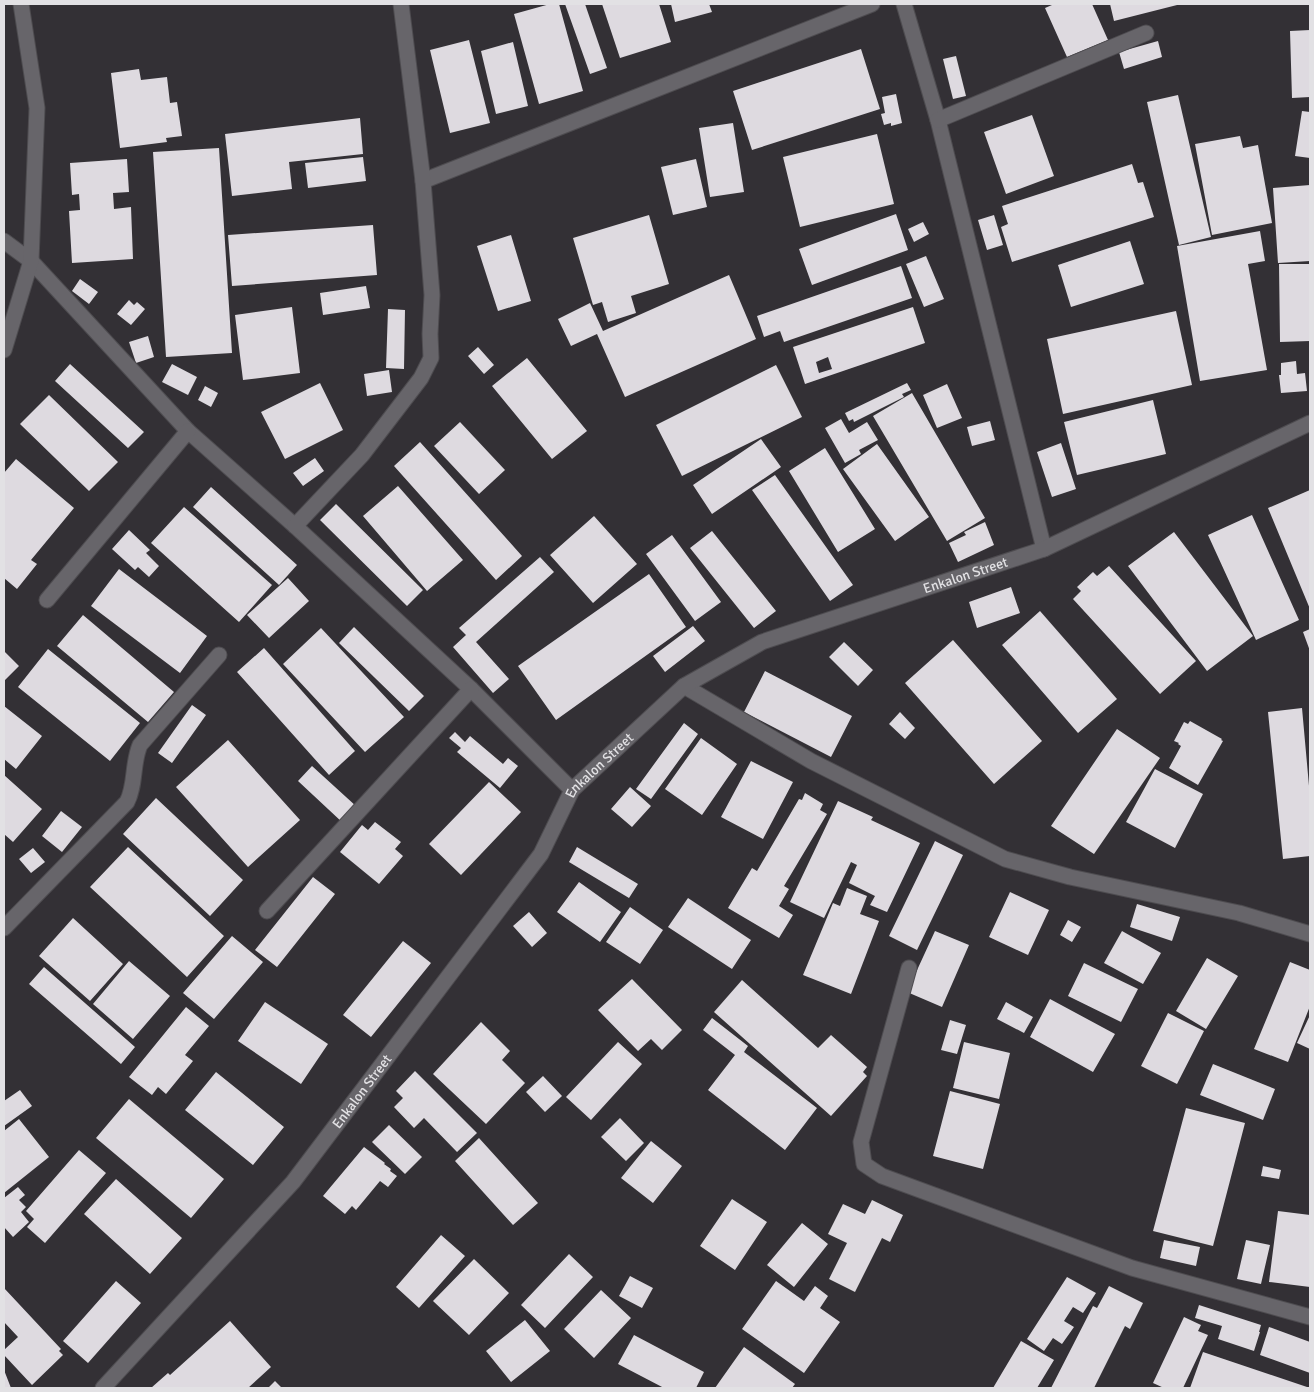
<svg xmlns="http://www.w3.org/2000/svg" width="1314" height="1392" viewBox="0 0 1314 1392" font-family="Signika,sans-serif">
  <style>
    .building { fill: #dedae0; fill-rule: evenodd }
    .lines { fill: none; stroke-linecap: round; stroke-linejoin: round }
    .street-casing { stroke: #4e4c50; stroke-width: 17 }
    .street { stroke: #67656a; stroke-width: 15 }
    .labels { text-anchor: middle; stroke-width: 5; stroke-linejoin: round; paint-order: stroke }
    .street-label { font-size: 14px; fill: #e2e1e4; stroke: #29262b }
  </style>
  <rect width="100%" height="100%" fill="#333035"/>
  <path class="building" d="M 550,4 L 559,4 L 583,91 L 539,104 L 514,14 Z
    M 565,4 L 585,4 L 607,68 L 590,74 Z
    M 602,4 L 659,4 L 671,42 L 620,58 Z
    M 671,4 L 709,4 L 712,12 L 675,22 Z
    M 1051,4 L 1092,4 L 1108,40 L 1067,57 L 1045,8 L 1052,5 Z
    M 1110,4 L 1181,4 L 1114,21 Z
    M 1310,30 L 1310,97 L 1292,98 L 1290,31 Z
    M 469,40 L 490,123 L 450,133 L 430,50 Z
    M 1158,41 L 1162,57 L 1124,69 L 1119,52 Z
    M 513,42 L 528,106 L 496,114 L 481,51 Z
    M 861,49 L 880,109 L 752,150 L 733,91 Z
    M 956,56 L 966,96 L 953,99 L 943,59 Z
    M 139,69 L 141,80 L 167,77 L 170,103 L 177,102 L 182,136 L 166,138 L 167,142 L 120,148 L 111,73 Z
    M 896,94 L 902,123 L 891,126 L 891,123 L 884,125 L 881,114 L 885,113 L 882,97 Z
    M 1178,95 L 1211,237 L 1179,245 L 1147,102 Z
    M 1302,111 L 1310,112 L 1310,158 L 1295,156 Z
    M 1032,115 L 1054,176 L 1006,194 L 984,132 Z
    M 360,118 L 363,154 L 289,162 L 292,189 L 232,196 L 225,134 Z
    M 733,123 L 744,192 L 710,197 L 699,128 Z
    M 877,134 L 894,204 L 800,227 L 783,157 Z
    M 1240,136 L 1243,148 L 1258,145 L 1272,223 L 1212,235 L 1195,144 Z
    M 219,148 L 232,353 L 166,357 L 153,152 Z
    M 363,157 L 366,181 L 308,188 L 305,163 Z
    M 127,159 L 129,192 L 113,193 L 114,209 L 131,207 L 133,259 L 72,263 L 69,211 L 80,210 L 79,194 L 72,195 L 70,163 Z
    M 696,159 L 707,207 L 673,215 L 661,167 Z
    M 1132,164 L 1138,183 L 1143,182 L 1154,217 L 1012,262 L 1001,227 L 1008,224 L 1002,206 Z
    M 1310,185 L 1310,261 L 1278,263 L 1273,188 Z
    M 896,214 L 908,250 L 812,285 L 799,249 Z
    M 649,215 L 669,284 L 631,296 L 636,313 L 608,322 L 602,302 L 593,305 L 573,238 Z
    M 994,215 L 1003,245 L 987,250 L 978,220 Z
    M 923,222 L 929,234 L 914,242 L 908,229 Z
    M 373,225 L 377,275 L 232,286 L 228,235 Z
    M 1260,231 L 1265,261 L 1248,264 L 1267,370 L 1200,381 L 1177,246 Z
    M 511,235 L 531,301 L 498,311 L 477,246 Z
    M 1130,241 L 1144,284 L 1071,307 L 1058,265 Z
    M 926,256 L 944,299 L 924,307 L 906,264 Z
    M 1279,264 L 1310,264 L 1310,341 L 1280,342 Z
    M 901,266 L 912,298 L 784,342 L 780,331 L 764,337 L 757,316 Z
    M 729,275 L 756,339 L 625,397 L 597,334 L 571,346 L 558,319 L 590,303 L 603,331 Z
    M 80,279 L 98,292 L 89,304 L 72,291 Z
    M 366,286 L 370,308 L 323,315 L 320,293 Z
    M 129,300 L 134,305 L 137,302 L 145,309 L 131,325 L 117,314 Z
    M 292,307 L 300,373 L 243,380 L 235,315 Z
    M 913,307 L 925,343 L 805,384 L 793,347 ZM 828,357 L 832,369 L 819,373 L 816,362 Z
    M 388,309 L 405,310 L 404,369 L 386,368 Z
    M 1176,311 L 1192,385 L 1063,414 L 1047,339 Z
    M 148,336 L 154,357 L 136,363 L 129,342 Z
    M 478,347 L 494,365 L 484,374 L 468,356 Z
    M 527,358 L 587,431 L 552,459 L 492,386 Z
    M 1296,361 L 1297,374 L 1305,373 L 1307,391 L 1281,393 L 1279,375 L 1281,375 L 1281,363 Z
    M 70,364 L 144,432 L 128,448 L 55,381 Z
    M 172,364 L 197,377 L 188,395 L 162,382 Z
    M 776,365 L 802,417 L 682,476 L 656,425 Z
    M 389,370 L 392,392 L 367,396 L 364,374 Z
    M 320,383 L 343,430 L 285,459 L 261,412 Z
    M 907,383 L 911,390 L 902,394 L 904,397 L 854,422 L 853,419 L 849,421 L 845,413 Z
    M 947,384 L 962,418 L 937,428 L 923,395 Z
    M 205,386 L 218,393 L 211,407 L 198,400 Z
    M 912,393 L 985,518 L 947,541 L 873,416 Z
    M 49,395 L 118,462 L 89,491 L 20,424 Z
    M 1153,400 L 1166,454 L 1077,475 L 1064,422 Z
    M 841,419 L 849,433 L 867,422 L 878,440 L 859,450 L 861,454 L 845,463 L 825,428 Z
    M 990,421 L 995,440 L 972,446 L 967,427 Z
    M 460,422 L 505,470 L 479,494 L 434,446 Z
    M 761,439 L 781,467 L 712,514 L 693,485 Z
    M 420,442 L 522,556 L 496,580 L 394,466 Z
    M 1061,443 L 1076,489 L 1052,497 L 1037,452 Z
    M 877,444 L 929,517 L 895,541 L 843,469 Z
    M 825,448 L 875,529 L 838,552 L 789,471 Z
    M 315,458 L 324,471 L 303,486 L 293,473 Z
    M 16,459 L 74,508 L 31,560 L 37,564 L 17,589 L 4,578 L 4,473 Z
    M 775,475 L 853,585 L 830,601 L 752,490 Z
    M 398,486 L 463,560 L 427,591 L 363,516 Z
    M 211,487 L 297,565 L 279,585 L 193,507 Z
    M 1310,490 L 1310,609 L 1268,508 Z
    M 336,504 L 423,590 L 407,606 L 320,520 Z
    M 184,507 L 272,585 L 239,622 L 151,543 Z
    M 1252,515 L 1299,620 L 1256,640 L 1208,535 Z
    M 594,516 L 637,564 L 593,603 L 550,555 Z
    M 985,522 L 994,545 L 958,562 L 949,543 L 966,535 L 964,532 Z
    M 129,530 L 150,550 L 146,553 L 159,566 L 149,577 L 138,567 L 135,570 L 112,549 Z
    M 712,531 L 776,611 L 754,628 L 690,548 Z
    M 1174,532 L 1253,636 L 1207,671 L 1128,566 Z
    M 672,535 L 721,602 L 695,621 L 646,554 Z
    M 540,557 L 554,572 L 476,642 L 509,679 L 493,693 L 453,647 L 466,635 L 459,628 Z
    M 1109,566 L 1196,661 L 1160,694 L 1073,599 L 1081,591 L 1077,587 L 1093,572 L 1097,576 Z
    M 119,569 L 207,636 L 180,673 L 91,606 Z
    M 649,574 L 686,627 L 556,720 L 518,666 Z
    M 288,578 L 309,601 L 269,638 L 247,615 Z
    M 1011,587 L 1020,613 L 977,628 L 969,602 Z
    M 1040,611 L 1117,699 L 1078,733 L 1002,645 Z
    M 83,615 L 174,692 L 148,722 L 57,646 Z
    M 693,626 L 705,641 L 665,672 L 653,656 Z
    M 354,627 L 424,696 L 409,711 L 339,643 Z
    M 321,628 L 404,717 L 365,752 L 283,664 Z
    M 1310,629 L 1310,651 L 1303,632 Z
    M 953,640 L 1042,741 L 994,784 L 905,683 Z
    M 844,642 L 873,670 L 858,686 L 829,657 Z
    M 264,648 L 355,751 L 329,775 L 237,672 Z
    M 48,649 L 140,723 L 110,761 L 18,687 Z
    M 4,651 L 19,666 L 4,681 Z
    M 765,671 L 852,716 L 831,757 L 744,712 Z
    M 192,705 L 206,715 L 172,763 L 158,753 Z
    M 4,706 L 42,736 L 16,769 L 4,759 Z
    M 1302,708 L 1310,797 L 1310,856 L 1283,859 L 1268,712 Z
    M 900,712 L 915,728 L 905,739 L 889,724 Z
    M 1190,721 L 1222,739 L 1221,740 L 1223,741 L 1198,785 L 1169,768 L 1181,746 L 1178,744 L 1179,743 L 1174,741 L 1184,722 L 1188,724 Z
    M 684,723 L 698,734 L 651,799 L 636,789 Z
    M 1117,729 L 1160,758 L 1094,854 L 1051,826 Z
    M 455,732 L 465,742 L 470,736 L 503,764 L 508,758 L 518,766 L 500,788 L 457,752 L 461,748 L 449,738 Z
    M 701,738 L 737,764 L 702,815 L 665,789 Z
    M 228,740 L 300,820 L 248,867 L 176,787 Z
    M 751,761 L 793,782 L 763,839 L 721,817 Z
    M 312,766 L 357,807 L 343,823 L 298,781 Z
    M 1155,769 L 1203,794 L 1175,848 L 1126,822 Z
    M 4,775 L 42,809 L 13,842 L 4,834 Z
    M 489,782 L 521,812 L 461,875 L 429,844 Z
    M 630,787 L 651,806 L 632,827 L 611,809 Z
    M 805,793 L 823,804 L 820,810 L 827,814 L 784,886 L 789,889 L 779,906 L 793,915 L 779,938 L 728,908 L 752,868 L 757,871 L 799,799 L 802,800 Z
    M 156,798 L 243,880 L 210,916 L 123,834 Z
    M 838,801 L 873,817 L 871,820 L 920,843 L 887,912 L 870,905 L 875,896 L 849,883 L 857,865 L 851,862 L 824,918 L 790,902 Z
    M 61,811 L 82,827 L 62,852 L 42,836 Z
    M 375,822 L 401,842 L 395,849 L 403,856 L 379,884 L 340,852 L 362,825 L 368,830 Z
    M 935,841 L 963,855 L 917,950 L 889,936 Z
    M 128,847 L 224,936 L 187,977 L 90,887 Z
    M 577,847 L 638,884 L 629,898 L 569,862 Z
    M 33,848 L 45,862 L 31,873 L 19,859 Z
    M 313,877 L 335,894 L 277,967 L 255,950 Z
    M 579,882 L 621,912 L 600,942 L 557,912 Z
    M 847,888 L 867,896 L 860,914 L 879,921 L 851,994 L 803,975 L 833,903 L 840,906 Z
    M 1010,892 L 1049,910 L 1028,955 L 989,937 Z
    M 688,898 L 751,940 L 732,969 L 668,927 Z
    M 1137,904 L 1180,917 L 1172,941 L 1130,927 Z
    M 630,907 L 663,930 L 640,964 L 606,942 Z
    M 529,912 L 547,933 L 532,947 L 513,926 Z
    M 73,918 L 123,964 L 90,1001 L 39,956 Z
    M 1068,920 L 1081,927 L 1072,942 L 1060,935 Z
    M 935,931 L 969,945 L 942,1007 L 907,992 Z
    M 1122,931 L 1161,953 L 1143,984 L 1104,963 Z
    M 232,936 L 263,962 L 214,1019 L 183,993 Z
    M 403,941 L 431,963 L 371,1037 L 343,1015 Z
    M 1207,958 L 1238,976 L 1206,1029 L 1176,1011 Z
    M 129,961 L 170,996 L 133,1039 L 93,1004 Z
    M 1290,962 L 1310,970 L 1310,1006 L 1288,1062 L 1254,1049 Z
    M 1084,963 L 1138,989 L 1121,1022 L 1068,996 Z
    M 44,967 L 135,1047 L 121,1064 L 29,984 Z
    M 632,979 L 682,1030 L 662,1050 L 651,1039 L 638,1051 L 598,1010 Z
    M 742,980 L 818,1048 L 831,1035 L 867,1067 L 863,1072 L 867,1076 L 831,1116 L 714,1012 Z
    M 1050,999 L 1115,1034 L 1093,1072 L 1030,1037 Z
    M 265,1002 L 328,1044 L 301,1084 L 238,1041 Z
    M 1006,1002 L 1033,1017 L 1024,1033 L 997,1019 Z
    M 186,1007 L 209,1026 L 185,1055 L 193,1061 L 166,1094 L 158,1087 L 152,1095 L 129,1077 Z
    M 1168,1013 L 1204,1031 L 1177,1084 L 1141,1066 Z
    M 1310,1015 L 1310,1049 L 1297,1043 Z
    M 712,1018 L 748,1046 L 744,1052 L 817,1108 L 785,1150 L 708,1090 L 735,1055 L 703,1030 Z
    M 950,1020 L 966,1025 L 957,1054 L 941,1050 Z
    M 481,1022 L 510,1051 L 502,1060 L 525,1083 L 486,1124 L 433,1074 Z
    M 618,1042 L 642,1064 L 591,1120 L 566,1097 Z
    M 964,1042 L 1010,1053 L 999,1099 L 953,1088 Z
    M 1213,1064 L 1275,1089 L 1263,1120 L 1200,1095 Z
    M 415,1071 L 477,1133 L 457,1152 L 424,1118 L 414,1128 L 394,1107 L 403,1098 L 396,1091 Z
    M 216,1072 L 284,1127 L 253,1165 L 185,1110 Z
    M 543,1076 L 562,1096 L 545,1112 L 526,1092 Z
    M 20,1090 L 32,1106 L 4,1126 L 4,1101 Z
    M 950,1091 L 1000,1104 L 983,1169 L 933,1156 Z
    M 129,1099 L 224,1179 L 191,1218 L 96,1138 Z
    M 1186,1108 L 1245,1123 L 1213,1246 L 1153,1231 Z
    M 620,1118 L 644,1143 L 626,1161 L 601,1137 Z
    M 19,1119 L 49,1157 L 4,1193 L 4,1131 Z
    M 389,1125 L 422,1157 L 405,1174 L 372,1142 Z
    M 479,1138 L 538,1203 L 513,1225 L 455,1161 Z
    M 651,1141 L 682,1166 L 653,1203 L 621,1178 Z
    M 364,1147 L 385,1163 L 384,1164 L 391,1169 L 390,1171 L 397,1176 L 388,1187 L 380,1181 L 356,1210 L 352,1206 L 345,1214 L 323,1196 Z
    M 79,1150 L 106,1173 L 45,1243 L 27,1227 L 34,1219 L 26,1211 Z
    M 1263,1166 L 1281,1170 L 1279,1179 L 1261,1176 Z
    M 116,1179 L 182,1238 L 150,1274 L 84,1214 Z
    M 18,1187 L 25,1195 L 19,1200 L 26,1207 L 21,1212 L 29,1222 L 13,1237 L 4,1227 L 4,1198 Z
    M 732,1199 L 767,1222 L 735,1270 L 700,1246 Z
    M 872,1200 L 903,1215 L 890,1242 L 882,1238 L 855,1292 L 829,1279 L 847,1243 L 828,1234 L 843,1204 L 865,1214 Z
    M 1278,1211 L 1310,1215 L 1310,1287 L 1269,1282 Z
    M 802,1223 L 828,1244 L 794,1287 L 767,1265 Z
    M 441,1235 L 465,1256 L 419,1308 L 396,1287 Z
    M 1164,1240 L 1200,1247 L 1196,1266 L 1160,1258 Z
    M 1246,1240 L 1270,1245 L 1261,1284 L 1237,1279 Z
    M 569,1254 L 593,1277 L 545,1328 L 521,1305 Z
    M 474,1259 L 509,1293 L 469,1335 L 433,1301 Z
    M 630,1276 L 653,1288 L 642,1308 L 619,1296 Z
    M 1067,1277 L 1096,1293 L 1083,1313 L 1073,1307 L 1064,1321 L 1074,1327 L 1062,1344 L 1053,1338 L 1044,1351 L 1027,1339 Z
    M 116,1281 L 141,1303 L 88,1363 L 63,1341 Z
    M 776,1281 L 804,1301 L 815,1286 L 828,1296 L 820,1308 L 840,1322 L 804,1373 L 742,1329 Z
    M 1109,1286 L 1143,1303 L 1130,1329 L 1125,1326 L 1094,1388 L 1051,1388 L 1093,1306 L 1097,1308 Z
    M 4,1288 L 61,1349 L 59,1351 L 63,1355 L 32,1385 L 4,1355 L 4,1350 L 18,1337 L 4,1322 Z
    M 601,1290 L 631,1318 L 594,1358 L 564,1329 Z
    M 1199,1305 L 1261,1325 L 1259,1332 L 1260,1332 L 1254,1351 L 1218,1339 L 1222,1326 L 1195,1318 Z
    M 1184,1317 L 1201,1325 L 1198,1331 L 1208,1335 L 1183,1388 L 1164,1388 L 1153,1383 Z
    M 525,1320 L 550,1351 L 511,1382 L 486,1351 Z
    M 230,1321 L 271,1367 L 248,1388 L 151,1388 L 168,1373 L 170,1375 Z
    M 1269,1327 L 1310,1342 L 1310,1373 L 1260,1355 Z
    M 634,1335 L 704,1372 L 696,1388 L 664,1388 L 618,1364 Z
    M 1021,1341 L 1054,1360 L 1037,1388 L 993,1388 Z
    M 744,1347 L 795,1384 L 792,1388 L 715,1388 Z
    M 1203,1352 L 1310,1388 L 1190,1388 Z
    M 4,1370 L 11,1388 L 4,1388 Z
    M 275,1381 L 282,1388 L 268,1388 Z"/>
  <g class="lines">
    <g class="street-casing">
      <g id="street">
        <path d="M 904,4 L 938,120 L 1044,549"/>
        <path d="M 938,120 L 1146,33"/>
        <path d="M 423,181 L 872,4"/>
        <path d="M 4,241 L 31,261 L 188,431 L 295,526 L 471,689 L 572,790"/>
        <path d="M 4,350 L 31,261 L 37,108 L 21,4"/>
        <path d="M 295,526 L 362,455 L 421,378 L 431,358 L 430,334 L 432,295 L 423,181 L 401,4"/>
        <path d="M 47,600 L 188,431"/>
        <path d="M 684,686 L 811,761 L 1005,859 L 1070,877 L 1239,913 L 1310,934"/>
        <path d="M 267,911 L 471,689"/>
        <path d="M 4,928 L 127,802 C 136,785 132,763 140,745 L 219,655"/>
        <path d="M 909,968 L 861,1142 L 864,1164 L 882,1176 L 1132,1268 L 1310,1317"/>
        <path id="s1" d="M 103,1388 L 293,1182 L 541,854 L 572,790 L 684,686 L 762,642 L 1044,549 L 1310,423"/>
      </g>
    </g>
    <use href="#street" class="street"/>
  </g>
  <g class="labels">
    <g class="street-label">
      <text dy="5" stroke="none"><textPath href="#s1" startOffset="1219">Enkalon Street</textPath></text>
      <text dy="5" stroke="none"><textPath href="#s1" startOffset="799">Enkalon Street</textPath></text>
      <text dy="5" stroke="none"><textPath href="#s1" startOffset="394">Enkalon Street</textPath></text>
    </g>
  </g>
  <rect width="1314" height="1392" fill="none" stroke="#e2e1e4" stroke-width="10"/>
</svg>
